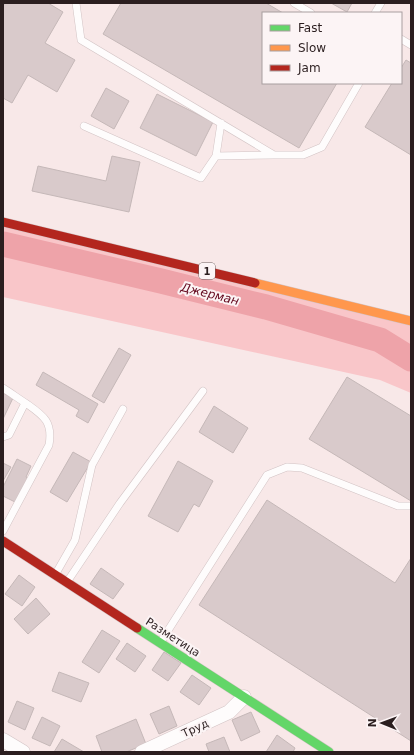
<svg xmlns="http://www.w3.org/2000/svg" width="414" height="755" viewBox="0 0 414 755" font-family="'DejaVu Sans',sans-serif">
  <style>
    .green { fill: #f9c6c9 }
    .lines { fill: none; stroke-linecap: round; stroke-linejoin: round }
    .river { stroke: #eea3a9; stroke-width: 25 }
    .building { fill: #d9cacb; stroke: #c5b8b8 }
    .lane-casing { stroke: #d2c3c4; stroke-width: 8 }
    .street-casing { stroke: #d2c3c4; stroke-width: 15 }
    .fast-casing { stroke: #d2c3c4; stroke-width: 10 }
    .slow-casing { stroke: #d2c3c4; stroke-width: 10 }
    .jam-casing { stroke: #d2c3c4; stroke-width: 10 }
    .lane { stroke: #fefcfc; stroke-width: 7 }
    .street { stroke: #fefcfc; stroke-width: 14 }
    .fast { stroke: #63d668; stroke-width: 9 }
    .slow { stroke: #ff974d; stroke-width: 9 }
    .jam { stroke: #b3261e; stroke-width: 9 }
    .labels { text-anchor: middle; stroke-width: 4; stroke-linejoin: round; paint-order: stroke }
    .shield { fill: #fcf4f5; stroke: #6a5e5f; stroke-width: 1 }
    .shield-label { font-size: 10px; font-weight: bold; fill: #2b1e1f }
    .street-label { font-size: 11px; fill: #2b1e1f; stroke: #fcf4f5 }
    .water-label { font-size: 12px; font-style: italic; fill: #650b20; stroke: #fcf4f5 }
  </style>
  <rect width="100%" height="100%" fill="#f8e8e8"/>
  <path class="green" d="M 3,221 L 411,320 L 411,393 L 380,380 L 3,297 Z"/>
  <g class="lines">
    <path class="river" d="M 3,244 L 161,281 L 266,307 L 380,340 L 411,359"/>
  </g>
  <path class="building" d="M 5,3 L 48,3 L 63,12 L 45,43 L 75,60 L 57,92 L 28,75 L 12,103 L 3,98 L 3,6 Z
    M 121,3 L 266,3 L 283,13 L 263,13 L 263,83 L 337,83 L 299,148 L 103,34 Z
    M 331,3 L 352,3 L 347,12 Z
    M 406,60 L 411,63 L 411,155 L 365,127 L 392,83 L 401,83 L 401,68 Z
    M 106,88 L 129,101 L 114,129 L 91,116 Z
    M 157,94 L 213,122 L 196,156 L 140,128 Z
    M 112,156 L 140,162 L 129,212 L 32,191 L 38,166 L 106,181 Z
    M 119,348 L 131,355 L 104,403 L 92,396 Z
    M 43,372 L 98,404 L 88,423 L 76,416 L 79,410 L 36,385 Z
    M 347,377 L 411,416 L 411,501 L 309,439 Z
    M 3,393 L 13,398 L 3,419 Z
    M 214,406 L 248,428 L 233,453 L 199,432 Z
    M 73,452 L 91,462 L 67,502 L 50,492 Z
    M 17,459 L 31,466 L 26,477 L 29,479 L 17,503 L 3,496 L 3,487 Z
    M 178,461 L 213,481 L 199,507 L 194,504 L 178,532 L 148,516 Z
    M 3,463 L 11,467 L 3,481 Z
    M 267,500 L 395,583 L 411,558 L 411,741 L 199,605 Z
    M 101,568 L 124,584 L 113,599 L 90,584 Z
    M 19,575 L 35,587 L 22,606 L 5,594 Z
    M 36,598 L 50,614 L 28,634 L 14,619 Z
    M 102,630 L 120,641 L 99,673 L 82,662 Z
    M 127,643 L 146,656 L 135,672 L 116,659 Z
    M 164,652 L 181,663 L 168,681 L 152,670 Z
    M 59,672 L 89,683 L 81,702 L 52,691 Z
    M 192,675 L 211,688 L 199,705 L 180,692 Z
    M 17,701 L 34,708 L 25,730 L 8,722 Z
    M 169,706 L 177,726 L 159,734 L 150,714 Z
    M 251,712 L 260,732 L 241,741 L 232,720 Z
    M 42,717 L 60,726 L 50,746 L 32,738 Z
    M 136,719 L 146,744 L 126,752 L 102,752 L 96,736 Z
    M 277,735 L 295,748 L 293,752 L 266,752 Z
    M 224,737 L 230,752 L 209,752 L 206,744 Z
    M 62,739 L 84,752 L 54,752 Z"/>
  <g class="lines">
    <g class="lane-casing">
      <path id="lane" d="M 76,3 L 81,40 L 274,155 L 216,156 L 201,178 L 84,126
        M 294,3 L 311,13
        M 375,13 L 381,3
        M 401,39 L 411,45
        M 274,155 L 303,155 L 322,147 L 359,83
        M 216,156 L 221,123
        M 3,388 C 11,393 19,399 27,404 C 44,416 53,422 49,445 L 3,531
        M 3,437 L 9,435 L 25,403
        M 55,575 L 75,540 L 92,465 L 123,409
        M 67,582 L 120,503 L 203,391
        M 160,643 L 267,475 L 287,467 L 302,468 L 398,506 L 411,506"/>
    </g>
    <g class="street-casing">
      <path id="street" d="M 3,740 L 23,752
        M 142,752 L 229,712 L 244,697"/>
    </g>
    <g class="fast-casing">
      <path id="fast" d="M 137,628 L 329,752"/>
    </g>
    <g class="slow-casing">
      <path id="slow" d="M 255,283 L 411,321"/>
    </g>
    <g class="jam-casing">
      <path id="jam" d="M 3,222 L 255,283
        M 3,541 L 137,628"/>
    </g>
    <use href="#lane" class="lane"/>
    <use href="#street" class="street"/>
    <use href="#fast" class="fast"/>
    <use href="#slow" class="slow"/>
    <use href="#jam" class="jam"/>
  </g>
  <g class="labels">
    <rect class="shield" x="199" y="263" width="16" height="16" rx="3"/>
    <g class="shield-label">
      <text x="207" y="275">1</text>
    </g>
    <g class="street-label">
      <text transform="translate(173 637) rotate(33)" y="4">Разметица</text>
      <text transform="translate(195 728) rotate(-25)" y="4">Труд</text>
    </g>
    <g class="water-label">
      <text transform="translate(210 294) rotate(14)" y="4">Джерман</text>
    </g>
  </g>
  <rect width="414" height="755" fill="none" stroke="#2b1e1f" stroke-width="8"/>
  <rect x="262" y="12" width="140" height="72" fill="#fcf4f5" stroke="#a89e9f"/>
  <rect x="270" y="25" width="20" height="6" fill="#63d668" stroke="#a89e9f"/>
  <text x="298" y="32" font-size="12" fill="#2b1e1f">Fast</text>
  <rect x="270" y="45" width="20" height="6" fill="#ff974d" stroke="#a89e9f"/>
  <text x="298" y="52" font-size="12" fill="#2b1e1f">Slow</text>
  <rect x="270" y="65" width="20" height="6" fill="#b3261e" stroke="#a89e9f"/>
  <text x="298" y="72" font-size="12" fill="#2b1e1f">Jam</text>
  <g transform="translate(382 723) rotate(271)" stroke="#fcf4f5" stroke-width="3" paint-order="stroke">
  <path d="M0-3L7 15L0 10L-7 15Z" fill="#2b1e1f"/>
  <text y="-6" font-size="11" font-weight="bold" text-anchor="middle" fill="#2b1e1f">N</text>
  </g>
</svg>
